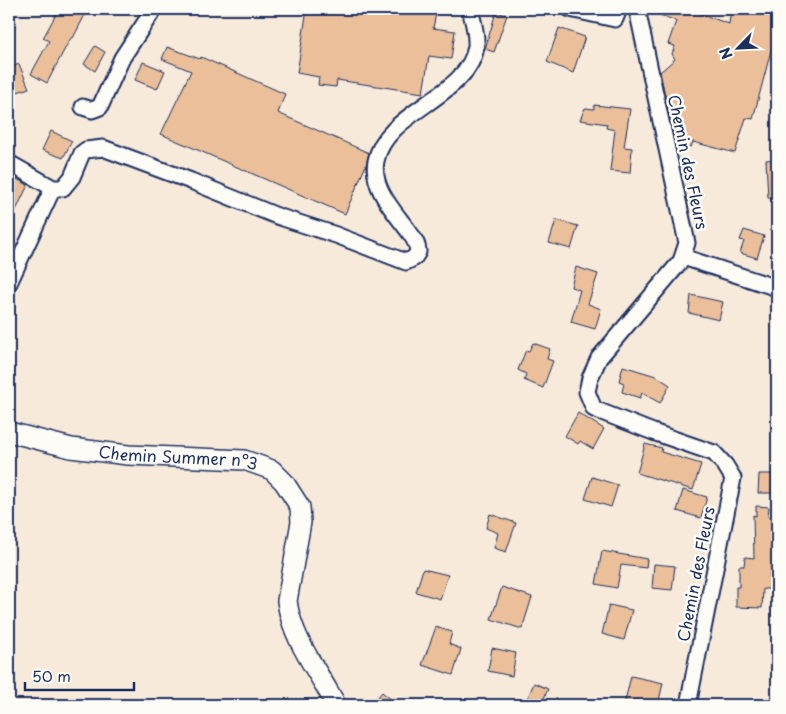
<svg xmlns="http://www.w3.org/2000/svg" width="786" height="714" viewBox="0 0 786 714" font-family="'Playpen Sans',sans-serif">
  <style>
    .building { fill: #eabf9a; stroke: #1b2f5e }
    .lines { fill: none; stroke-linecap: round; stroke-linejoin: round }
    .minor-casing { stroke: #1b2f5e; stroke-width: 19 }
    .tertiary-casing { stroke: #1b2f5e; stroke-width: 22 }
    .minor { stroke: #fdfcf7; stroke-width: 15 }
    .tertiary { stroke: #fdfcf7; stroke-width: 19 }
    .labels { text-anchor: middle; stroke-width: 5; stroke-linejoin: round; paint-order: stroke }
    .street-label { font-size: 16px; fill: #1b2f5e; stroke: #fdfcf7 }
  </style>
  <rect width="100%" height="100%" fill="#f7eadb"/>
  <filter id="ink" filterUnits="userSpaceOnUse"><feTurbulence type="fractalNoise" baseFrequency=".02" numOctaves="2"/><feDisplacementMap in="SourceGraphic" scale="10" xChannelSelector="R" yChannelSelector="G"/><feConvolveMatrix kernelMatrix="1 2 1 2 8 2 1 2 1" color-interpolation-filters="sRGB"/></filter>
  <g filter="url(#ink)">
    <path class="building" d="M 59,9 L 88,9 L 73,38 L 72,37 L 69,41 L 47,83 L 31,74 L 49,41 L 43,38 Z
      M 307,9 L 437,9 L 433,28 L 455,31 L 451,59 L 429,56 L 423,93 L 337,80 L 336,87 L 318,85 L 319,77 L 297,73 Z
      M 647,9 L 687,9 L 729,24 L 731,9 L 777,9 L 777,21 L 773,43 L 753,119 L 746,118 L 735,153 L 693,142 L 691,147 L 675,142 L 660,72 L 675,59 L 672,54 L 675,46 L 668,44 L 676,21 L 647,10 Z
      M 496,12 L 507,15 L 494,52 L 485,49 Z
      M 559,28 L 585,37 L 573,73 L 547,62 Z
      M 95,46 L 105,52 L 95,71 L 84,64 Z
      M 167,47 L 200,59 L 201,57 L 285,94 L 278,113 L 369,153 L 366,165 L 345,214 L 161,134 L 191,71 L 162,59 Z
      M 143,62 L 165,71 L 157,89 L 135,80 Z
      M 19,64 L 29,88 L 9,95 L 9,68 Z
      M 594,105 L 630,109 L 624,147 L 632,148 L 630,173 L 610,171 L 615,130 L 606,128 L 607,124 L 580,120 L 585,108 L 594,109 Z
      M 51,131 L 72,141 L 63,158 L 42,150 Z
      M 777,159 L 777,198 L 768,198 L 766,160 Z
      M 15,178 L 28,185 L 9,225 L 9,191 Z
      M 556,220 L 578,226 L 571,249 L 549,243 Z
      M 744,230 L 764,236 L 757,258 L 740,253 L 744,241 L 740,240 Z
      M 576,267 L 598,274 L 588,304 L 601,309 L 595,329 L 571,322 L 580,290 L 571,287 Z
      M 691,295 L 723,302 L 719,320 L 689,313 Z
      M 533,343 L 550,349 L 547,359 L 553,361 L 543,388 L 524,380 L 526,374 L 518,370 L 526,350 L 529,351 Z
      M 623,366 L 656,376 L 670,385 L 660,403 L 642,393 L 640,398 L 622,392 L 624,383 L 619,381 Z
      M 578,413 L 604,429 L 593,449 L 580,441 L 578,444 L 565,436 Z
      M 645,444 L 662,448 L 661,452 L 701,464 L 693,490 L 637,473 Z
      M 759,474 L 777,474 L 777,493 L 758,493 Z
      M 592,477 L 618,485 L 611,507 L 585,499 Z
      M 683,490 L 707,497 L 701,518 L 677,511 Z
      M 756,506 L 769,507 L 768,517 L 777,517 L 776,572 L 770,572 L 770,589 L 763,589 L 762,608 L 736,607 L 736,587 L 739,587 L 739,566 L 744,566 L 745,557 L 754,558 L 753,515 L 756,516 Z
      M 490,514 L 516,523 L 506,552 L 494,548 L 498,533 L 486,528 Z
      M 602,551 L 647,559 L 646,568 L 621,565 L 617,588 L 596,584 Z
      M 654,564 L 675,566 L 672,590 L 652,588 Z
      M 423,569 L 448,575 L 440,599 L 416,592 Z
      M 502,587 L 532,597 L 522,629 L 491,619 Z
      M 609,605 L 632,610 L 624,640 L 602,634 Z
      M 436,627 L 452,632 L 449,644 L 461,649 L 453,675 L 422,665 Z
      M 492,648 L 516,653 L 512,676 L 488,671 Z
      M 631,676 L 663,683 L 658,705 L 624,705 Z
      M 534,683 L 548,689 L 542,703 L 528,697 Z
      M 382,692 L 398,705 L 371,705 Z"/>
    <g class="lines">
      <g class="minor-casing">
        <path id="minor" d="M 570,9 L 615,19 L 619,9
          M 637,9 L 687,243 L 681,261 L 599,358 L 590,378 L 587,392 L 594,409 L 653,432 L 714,453 L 725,465 L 733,478 L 688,705
          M 83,107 L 92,110 L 100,107 L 122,58 L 154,9
          M 9,163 L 53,188 L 63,188 L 72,177 L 82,153 L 86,150 L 103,148 L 191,181 L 277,216 L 336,235 L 406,262 L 414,258 L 418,252 C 418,243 412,236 407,229 C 393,210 371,187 376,161 C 385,111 470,96 476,46 C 477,33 473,21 470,9
          M 683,257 L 777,288
          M 9,283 L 53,188"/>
      </g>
      <g class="tertiary-casing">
        <g id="tertiary">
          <path id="s1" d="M 9,432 L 71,448 L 128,455 L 244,460 L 272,470 L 284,482 L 300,507 L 301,522 L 287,601 C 292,640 319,672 336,705"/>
        </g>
      </g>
      <use href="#minor" class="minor"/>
      <use href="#tertiary" class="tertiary"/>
    </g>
  </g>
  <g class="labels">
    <g class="street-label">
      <text transform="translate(688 162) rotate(78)" y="6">Chemin des Fleurs</text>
      <text dy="6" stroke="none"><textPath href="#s1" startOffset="172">Chemin Summer n°3</textPath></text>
      <text transform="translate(696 574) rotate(-79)" y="6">Chemin des Fleurs</text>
    </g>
  </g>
  <rect width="786" height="714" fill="none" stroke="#fdfcf7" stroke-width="30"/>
  <rect x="15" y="15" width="756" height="684" fill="none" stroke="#1b2f5e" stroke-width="2" filter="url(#ink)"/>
  <g transform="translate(738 48) rotate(246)" stroke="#fdfcf7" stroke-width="4" paint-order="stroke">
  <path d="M0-4L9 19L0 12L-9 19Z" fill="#1b2f5e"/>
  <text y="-8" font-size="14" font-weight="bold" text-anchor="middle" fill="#1b2f5e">N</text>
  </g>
  <path d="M25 682v8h109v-8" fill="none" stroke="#1b2f5e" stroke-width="2.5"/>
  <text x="32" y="682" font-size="15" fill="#1b2f5e" stroke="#fdfcf7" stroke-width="4" paint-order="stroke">50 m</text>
</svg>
